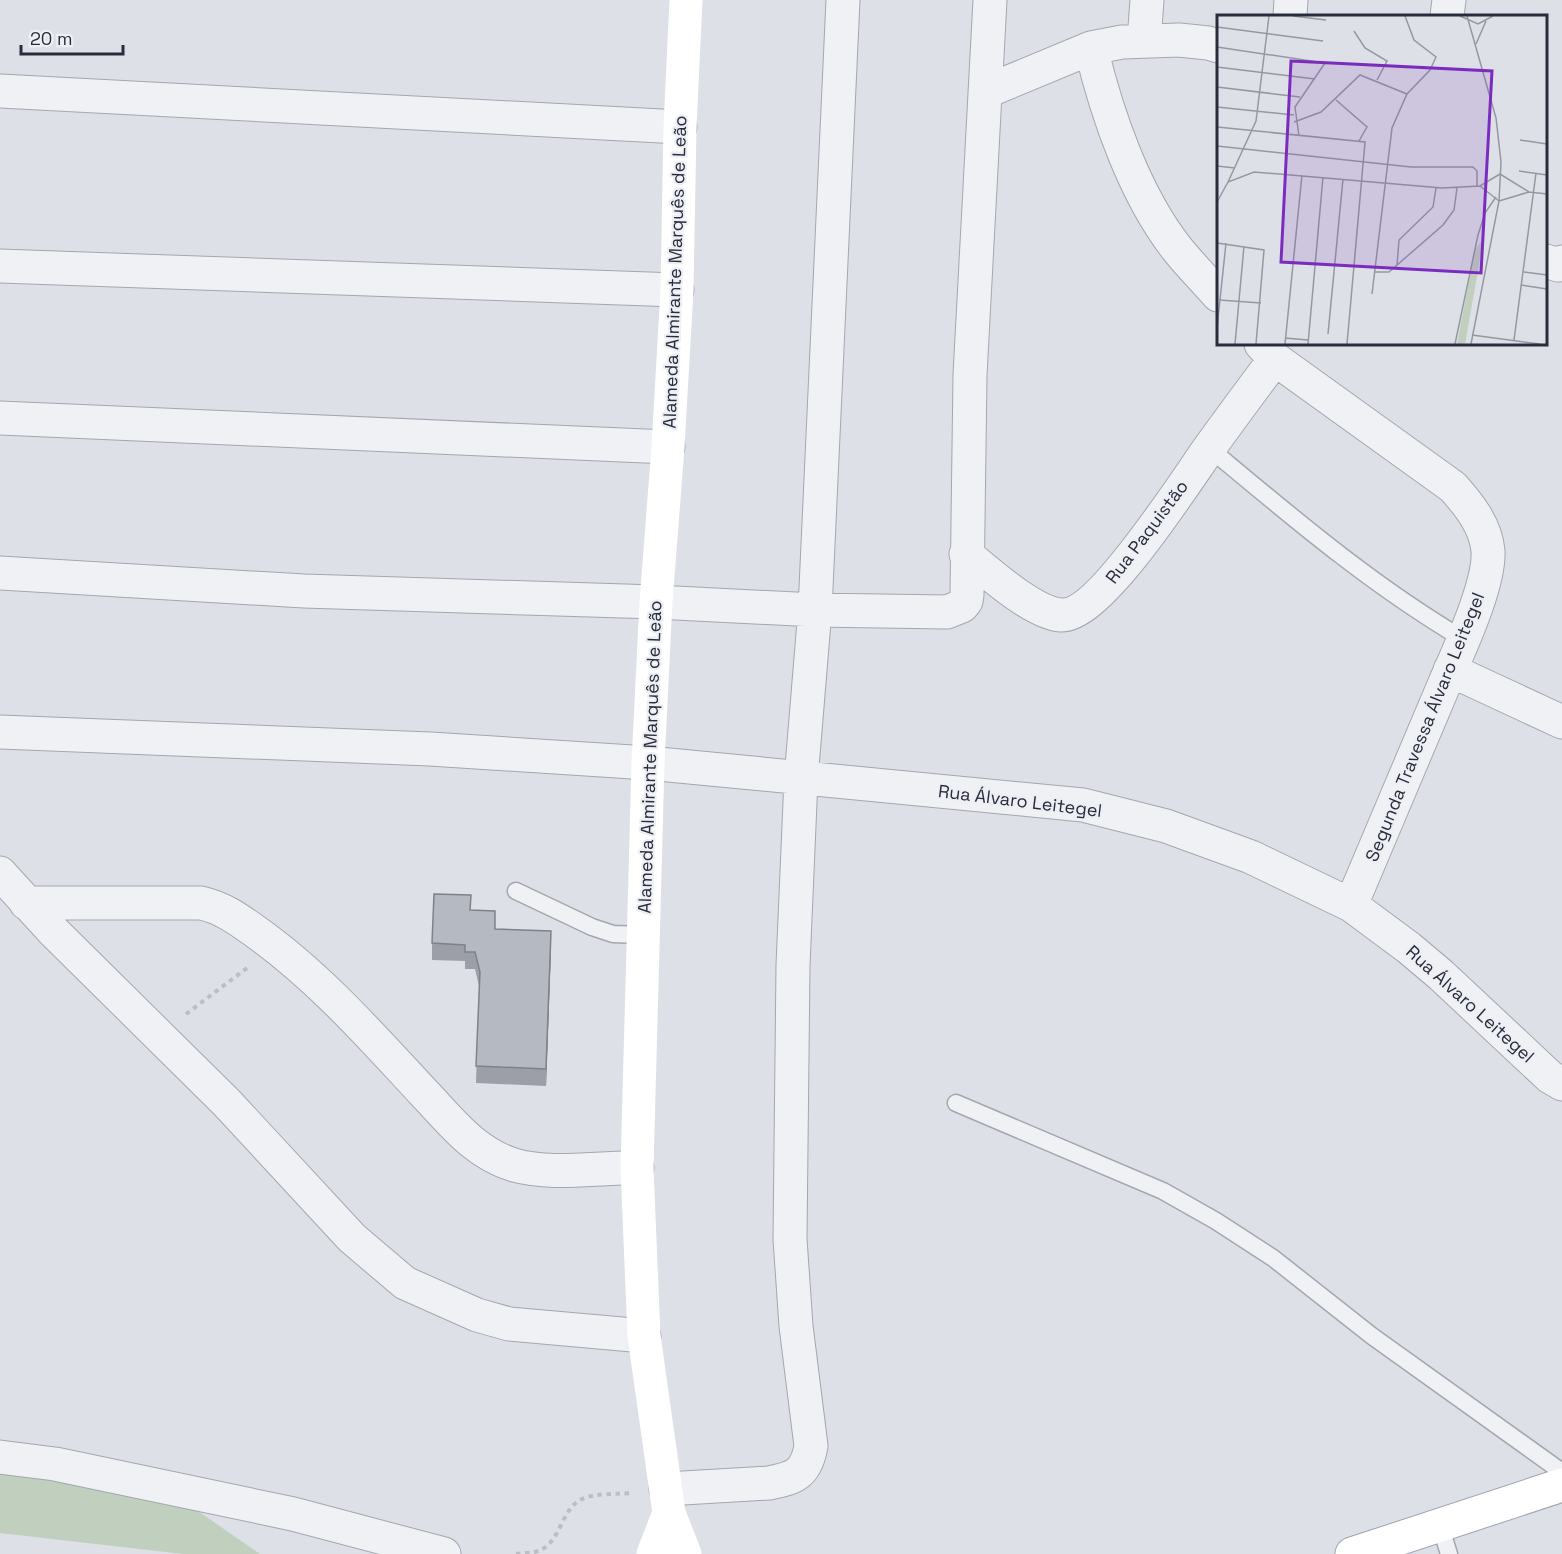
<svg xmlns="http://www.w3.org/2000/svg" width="1562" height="1554" viewBox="0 0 1562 1554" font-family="'Space Grotesk',sans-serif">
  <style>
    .green { fill: #c1cfbf }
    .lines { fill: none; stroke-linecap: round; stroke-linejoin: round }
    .lane-casing { stroke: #a3a7af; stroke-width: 19 }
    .street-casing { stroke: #a3a7af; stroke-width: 35 }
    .primary-casing { stroke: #9ea3b1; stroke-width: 35 }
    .path { stroke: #bcbec5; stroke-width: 4; stroke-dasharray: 4.5 4.5; stroke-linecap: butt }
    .lane { stroke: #f0f1f5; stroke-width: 16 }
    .street { stroke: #f0f1f5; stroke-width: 33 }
    .secondary { stroke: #fff; stroke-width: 33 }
    .primary { stroke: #fff; stroke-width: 33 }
    .wall { fill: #9c9fa7 }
    .shaded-wall { fill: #7f8288 }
    .building { fill: #b5b9c2; stroke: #7f8288; stroke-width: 1.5 }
    .labels { text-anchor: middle; stroke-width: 4.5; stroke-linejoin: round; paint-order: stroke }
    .street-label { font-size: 18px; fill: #282d3b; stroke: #edeff4 }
    .inset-road { fill: none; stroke: #9598a2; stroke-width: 1.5 }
    .view { fill: #7b2cbf; fill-opacity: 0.15; stroke: #7b2cbf; stroke-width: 3 }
    .inset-edge { fill: none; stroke: #282d3b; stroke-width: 3 }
  </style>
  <rect width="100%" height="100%" fill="#dde0e6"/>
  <path class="green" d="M 0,1471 L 172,1493 L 260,1554 L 183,1554 L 0,1533 Z"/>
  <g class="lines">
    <g class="lane-casing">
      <path id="lane" d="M 1209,448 C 1292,517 1370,584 1463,639
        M 516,891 L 592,927 L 613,934 L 642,935
        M 956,1103 L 1163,1191 L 1216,1221 L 1273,1258 L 1372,1336 L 1562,1472
        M 1440,1525 L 1449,1554"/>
    </g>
    <g class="street-casing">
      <path id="street" d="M 1290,16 L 1291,0
        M 1447,16 L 1449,0
        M 1144,41 L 1147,0
        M 1091,48 C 1107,115 1135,196 1178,250 C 1191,266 1205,280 1218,295
        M 0,91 L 680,127
        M 985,92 L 1091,48 L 1122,42 L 1179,40 L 1208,43 L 1218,46
        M 1546,261 L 1558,265 L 1562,262
        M 0,266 L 677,290
        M 1261,344 L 1275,359 L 1453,487 C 1469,505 1486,526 1488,551 C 1490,585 1458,652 1444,685 C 1413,758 1382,832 1351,905
        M 0,418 L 668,447
        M 966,554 C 988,572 1033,613 1061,615 C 1100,617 1187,479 1210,447 C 1231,418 1253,388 1275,359
        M 0,573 L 304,591 L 656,602 L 815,610 L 947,612 L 962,606 L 966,601 L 967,595 L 970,375 L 990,0
        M 1450,670 L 1562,722
        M 0,732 L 430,749 L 648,763 L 1083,805 L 1166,826 L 1251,857 L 1351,905 L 1409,948 L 1441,975 L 1550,1077 L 1562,1084
        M 0,873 L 52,930 L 227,1103 L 352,1238 L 405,1283 L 477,1315 L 509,1324 L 644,1336
        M 26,903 L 201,903 C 223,908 238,919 256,932 C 319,977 371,1036 423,1092 C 451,1121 474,1153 514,1165 C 553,1176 597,1167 637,1168
        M 0,1457 L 55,1464 L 293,1514 L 444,1554
        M 666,1489 L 769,1483 C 795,1478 806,1474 811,1446 L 796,1326 L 790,1239 L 793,965 L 801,779 L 815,610 L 843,0"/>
    </g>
    <g class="primary-casing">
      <path id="primary" d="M 1352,1554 L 1562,1485"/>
    </g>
    <path class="path" d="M 186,1014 L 247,968
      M 516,1554 C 522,1553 529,1553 535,1552 C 562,1545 559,1510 582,1499 C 594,1493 619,1494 633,1493"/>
    <use href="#lane" class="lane"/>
    <use href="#street" class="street"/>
    <path class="secondary" d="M 653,1554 L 669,1513
      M 685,1554 L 669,1513 L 644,1336 L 637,1168 L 648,763 L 656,602 L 668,447 L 677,290 L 680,127 L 686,0"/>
    <use href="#primary" class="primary"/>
  </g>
  <path class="wall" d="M 471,910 L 495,929 L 551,948 L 546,1086 L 476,1083 L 479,986 L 475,969 L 465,969 L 465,961 L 432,960 L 432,943 Z"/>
  <path class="shaded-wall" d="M 551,931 L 551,948 L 546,1086 L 546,1069 Z"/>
  <path class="building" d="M 434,894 L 471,895 L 470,910 L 495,911 L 495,929 L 551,931 L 546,1069 L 476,1066 L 480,972 L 475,952 L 465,952 L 465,945 L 432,943 Z"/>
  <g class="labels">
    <g class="street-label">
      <text transform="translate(675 272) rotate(-88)" y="6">Alameda Almirante Marquês de Leão</text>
      <text transform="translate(1147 532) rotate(-53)" y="6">Rua Paquistão</text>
      <text transform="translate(1425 727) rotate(-68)" y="6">Segunda Travessa Álvaro Leitegel</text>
      <text transform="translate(650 757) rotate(-88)" y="6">Alameda Almirante Marquês de Leão</text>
      <text transform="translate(1020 801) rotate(7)" y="6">Rua Álvaro Leitegel</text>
      <text transform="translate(1470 1004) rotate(42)" y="6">Rua Álvaro Leitegel</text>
    </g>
  </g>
  <g transform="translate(1217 15)">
    <rect width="330" height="330" fill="#dde0e6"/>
    <path d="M 267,222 L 248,329 L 240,329 L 258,235 Z" fill="#c1cfbf"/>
    <path class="inset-road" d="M 76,1 L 109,5M 243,1 L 261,9 L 276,1M 250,1 L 279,103 L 284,147 L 282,186 L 254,329M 0,12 L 106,26M 137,16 L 148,33 L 170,46 L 160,65M 259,29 L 269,6M 0,32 L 108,48 L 78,92 L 82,121M 0,52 L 98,64M 0,72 L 83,82M 119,85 L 150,112 L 142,126M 0,92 L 77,100M 77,107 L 104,97 L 143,60 L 190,79M 0,112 L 148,127 L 130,329M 303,125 L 330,129M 0,131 L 194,152 L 256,152 L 260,156 L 260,171M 0,151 L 18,153M 302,156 L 330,160M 283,159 L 312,177M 11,167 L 39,106 L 52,1M 263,171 L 282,186M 282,186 L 312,177 L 330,179M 0,187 L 11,167 L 37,157 L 225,173 L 263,171 L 283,159M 0,228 L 47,235 L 39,329M 180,250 L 182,225 L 216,192 L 219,173M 158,257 L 172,257 L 226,210 L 237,195 L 240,173M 307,257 L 330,260M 304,270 L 330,274M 155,279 L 175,113 L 190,79 L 213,55 L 219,42 L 197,25 L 188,1M 2,285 L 44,288M 0,313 L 9,228M 111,319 L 126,164M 255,320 L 323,329M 68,323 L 91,325M 297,325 L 319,158M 18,329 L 27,231M 68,329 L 85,160M 91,329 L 106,162M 238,329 L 261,220 L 268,198 L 279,182"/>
    <path class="view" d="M 74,46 L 275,56 L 264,258 L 64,247 Z"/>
    <rect width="330" height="330" class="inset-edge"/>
  </g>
  <path d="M21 45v9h102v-9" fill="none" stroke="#282d3b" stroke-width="3"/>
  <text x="30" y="45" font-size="18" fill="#282d3b" stroke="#edeff4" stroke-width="4.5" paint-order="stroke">20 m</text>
</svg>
